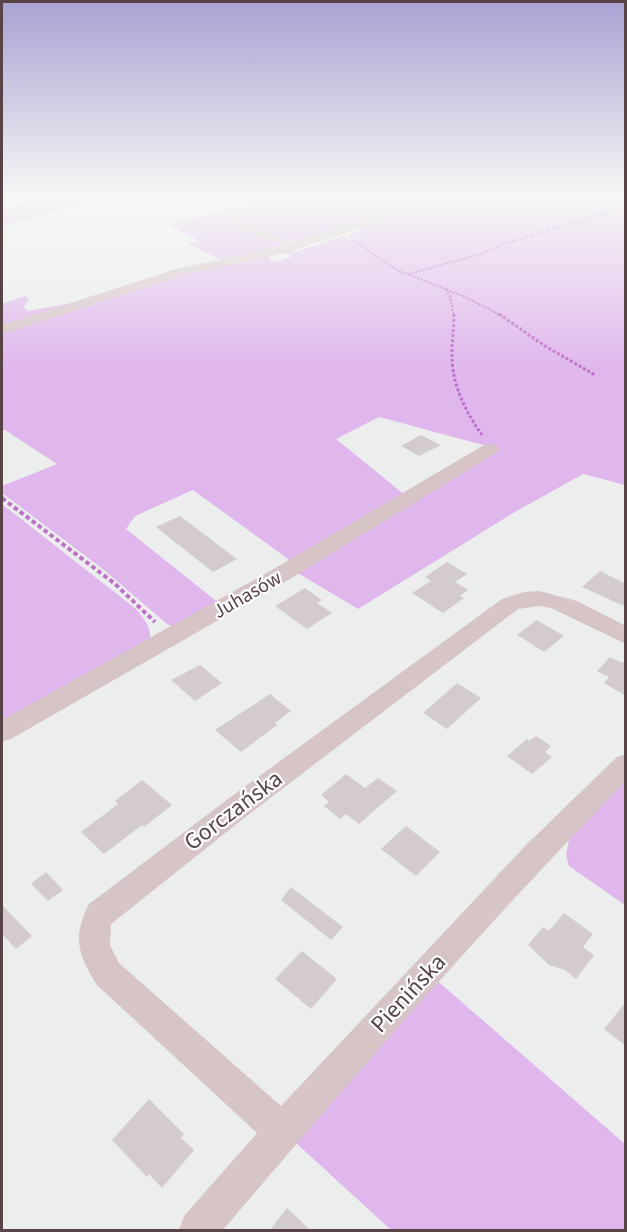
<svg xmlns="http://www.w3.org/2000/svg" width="627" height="1232" viewBox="0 0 627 1232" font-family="'Source Sans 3',sans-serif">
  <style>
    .green { fill: #e0b7ed }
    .building { fill: #d3cbcc }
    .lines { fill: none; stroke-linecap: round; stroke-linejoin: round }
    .path-far2 { stroke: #bf70cb; stroke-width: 2; stroke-dasharray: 2 1.5; stroke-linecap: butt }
    .path-far1 { stroke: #bf70cb; stroke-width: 3; stroke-dasharray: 3 2; stroke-linecap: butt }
    .path { stroke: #bf70cb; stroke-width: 4; stroke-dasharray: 4.5 3; stroke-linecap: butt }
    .service { fill: #d6c4c7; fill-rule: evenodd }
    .minor { fill: #d6c4c7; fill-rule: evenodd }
    .labels { text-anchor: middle; stroke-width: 4.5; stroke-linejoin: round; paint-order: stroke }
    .street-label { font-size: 20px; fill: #584447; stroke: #fff }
    .near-street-label { font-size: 24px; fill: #584447; stroke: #fff }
  </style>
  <rect width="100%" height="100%" fill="#ebeeec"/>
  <path class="green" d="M 68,197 L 106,197 L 2,227 L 2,213 Z
    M 273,197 L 444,197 L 297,242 L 284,241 L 245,226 L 239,221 L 234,208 Z
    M 454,197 L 625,197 L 625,485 L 583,474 L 515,512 L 358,609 L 296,572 L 487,446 L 379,417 L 336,439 L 405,495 L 292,562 L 193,490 L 135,516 L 126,529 L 220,604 L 173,627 L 167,624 L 104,570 L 2,493 L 2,486 L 57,464 L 5,430 L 2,431 L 2,333 L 89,306 L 183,273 L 278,254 L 267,258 L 275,262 L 291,257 L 283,251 L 290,250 L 295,252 L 343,236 L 349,239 L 352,238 L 347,235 L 363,229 L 359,227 Z
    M 229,209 C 232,231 263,236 280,243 L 281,246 L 222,260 L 188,244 L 199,241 L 170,225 Z
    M 25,296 L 29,300 L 23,307 L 28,311 L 67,304 L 71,306 L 2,328 L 2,304 Z
    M 2,504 L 136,609 C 145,620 153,629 149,643 L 2,726 Z
    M 625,774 L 625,905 L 569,866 L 566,855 L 569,840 Z
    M 433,977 L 625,1144 L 625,1230 L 391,1230 L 296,1143 Z"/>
  <path class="building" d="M 421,435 L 441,445 L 419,456 L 401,446 Z
    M 180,516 L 217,544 L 237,559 L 213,572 L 156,527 Z
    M 447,562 L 467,574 L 455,582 L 468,590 L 460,596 L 464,598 L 443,613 L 412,593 L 431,581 L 425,577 Z
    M 600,571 L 626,584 L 626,607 L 582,587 Z
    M 305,588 L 322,600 L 317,603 L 332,613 L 307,629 L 275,606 Z
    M 537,620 L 564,636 L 544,652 L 517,635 Z
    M 610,657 L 622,663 L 626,660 L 626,696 L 604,683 L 609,677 L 597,671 Z
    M 200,665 L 222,683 L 195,701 L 171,680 Z
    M 457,683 L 481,698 L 447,729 L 423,713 Z
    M 270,694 L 291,711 L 275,723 L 277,725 L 241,752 L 215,730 Z
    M 536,736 L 551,746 L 545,752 L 552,757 L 532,774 L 507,756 L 527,739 L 529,741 Z
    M 346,774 L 365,788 L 378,778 L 397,791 L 359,824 L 346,814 L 340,819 L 324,806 L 329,802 L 321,795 Z
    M 142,780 L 172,805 L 144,827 L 142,825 L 104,854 L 81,832 L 118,804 L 115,801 Z
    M 406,826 L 440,852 L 416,876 L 381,849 Z
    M 46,872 L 63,890 L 48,901 L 31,884 Z
    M 291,887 L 343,927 L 331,940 L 281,900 Z
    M 2,905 L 32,936 L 16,949 L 2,934 Z
    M 564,913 L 593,934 L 583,947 L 594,955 L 576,979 L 565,970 L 549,965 L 528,945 L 543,927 L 549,931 Z
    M 302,951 L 337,979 L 311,1009 L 275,979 Z
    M 626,1002 L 626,1046 L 604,1029 Z
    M 149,1099 L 184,1134 L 181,1138 L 194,1150 L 162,1188 L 149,1174 L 147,1177 L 112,1140 Z
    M 287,1208 L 310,1230 L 270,1230 Z"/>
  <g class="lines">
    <path class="path-far2" d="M 354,241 L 397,270 L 463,296 L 502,316
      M 409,274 L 484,253 L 503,244 L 626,207
      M 446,289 L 450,297 L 454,316"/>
    <path class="path-far1" d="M 454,314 C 454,327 452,340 452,352 C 451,383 465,411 482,435
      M 499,314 L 545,346 L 595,375"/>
    <path class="path" d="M 2,498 L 114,583 L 155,622"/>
    <path class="service" d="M 229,200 L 234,201 L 236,215 L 245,225 L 295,245 L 295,247 L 291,247 C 268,238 226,231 229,200 Z"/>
    <path class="minor" d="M 49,197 L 70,197 L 2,215 L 2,209 Z
      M 436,197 L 454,197 L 285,253 L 184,275 L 2,334 L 2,325 L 176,269 L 278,247 Z
      M 490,444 L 496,445 L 499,449 L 496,453 L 295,576 L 11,739 L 2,742 L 2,720 L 279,566 L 484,445 Z
      M 539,591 L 577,601 L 626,626 L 626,644 L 551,608 L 539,606 L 518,609 L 248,815 L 111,924 L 110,945 L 119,963 L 281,1106 L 527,844 L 617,757 L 626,754 L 626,781 C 485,925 353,1077 223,1230 L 179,1230 L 184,1216 L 257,1133 L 97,985 C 78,955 72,937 89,904 L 228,799 L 502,599 L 524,592 Z"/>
  </g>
  <linearGradient id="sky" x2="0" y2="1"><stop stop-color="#a9a1d2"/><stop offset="0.53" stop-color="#f6f7f6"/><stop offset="1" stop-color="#f6f7f6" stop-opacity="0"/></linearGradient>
  <rect width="627" height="370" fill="url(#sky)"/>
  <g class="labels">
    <g class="street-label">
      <text transform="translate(247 594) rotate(-30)" y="7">Juhasów</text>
    </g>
    <g class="near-street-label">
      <text transform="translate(233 810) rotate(-37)" y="8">Gorczańska</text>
      <text transform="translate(408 993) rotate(-47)" y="8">Pienińska</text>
    </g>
  </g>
  <rect width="627" height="1232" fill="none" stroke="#584447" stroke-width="6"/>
</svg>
